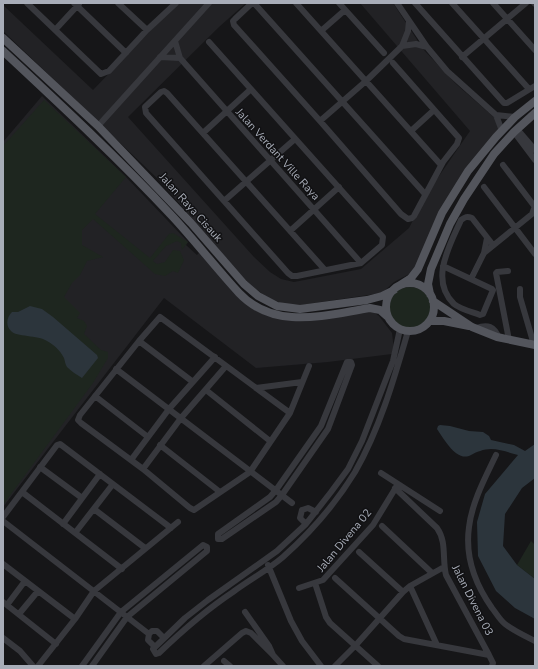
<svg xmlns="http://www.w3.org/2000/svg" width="538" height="669" viewBox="0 0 538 669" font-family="'Nunito Sans',sans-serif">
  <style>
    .built { fill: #222225 }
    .green { fill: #1e261f }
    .water { fill: #2c353c }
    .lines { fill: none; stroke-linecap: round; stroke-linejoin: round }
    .minor { stroke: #37383d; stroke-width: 6 }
    .major { stroke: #53555c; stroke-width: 8 }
    .labels { text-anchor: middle; stroke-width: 3; stroke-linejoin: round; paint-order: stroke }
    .street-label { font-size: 11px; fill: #a8adb8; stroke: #111113 }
  </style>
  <rect width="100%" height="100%" fill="#161618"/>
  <path class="built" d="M 177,3 L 246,3 L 219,27 L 128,117 L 254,257 L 270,272 L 281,279 L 294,282 L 361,269 L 409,228 L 426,195 L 470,131 L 360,3 L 393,3 L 423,49 L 456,84 L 503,125 L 471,166 L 415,271 L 394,282 L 382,293 L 301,305 L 283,304 L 265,296 L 248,283 L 159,180 L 3,31 L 3,5 L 93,90 Z
    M 42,96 L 126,177 L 188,242 L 186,245 L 197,255 L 199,253 L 238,295 L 271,316 L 369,311 L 375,313 L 379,316 L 392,333 L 394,350 L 392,354 L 328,362 L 256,368 L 164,298 L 3,507 L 3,142 Z"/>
  <path class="green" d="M 44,100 L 126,177 L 95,214 L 150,258 L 169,234 L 173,233 L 188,242 L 182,250 L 181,243 L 177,241 L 166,246 L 153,261 L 157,264 L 165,262 L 173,250 L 180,251 L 184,260 L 178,273 L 173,271 L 165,276 L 155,274 L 93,219 L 82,230 L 82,245 L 103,257 L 87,261 L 80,275 L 72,283 L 64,297 L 80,313 L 77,318 L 84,321 L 87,326 L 84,334 L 101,350 L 108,352 L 108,358 L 93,383 L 3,505 L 3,146 Z
    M389 308a21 21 0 1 1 42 0a21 21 0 1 1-42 0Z
    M 531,541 L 535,545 L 535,579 L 517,565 Z"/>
  <path class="water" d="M 30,306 L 42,309 L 53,317 L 97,355 L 98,358 L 82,378 C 77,375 71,371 67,367 C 65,364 65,361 64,358 C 60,350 54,345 47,341 C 38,335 16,337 11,331 C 5,325 7,317 12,312 L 18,312 Z
    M 440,425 L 450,426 L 469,431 L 483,432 L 489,436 L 491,440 L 514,445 L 525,451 L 535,444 L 535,478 L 522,488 L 505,514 L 503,546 L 517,565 L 535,579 L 535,619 L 515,608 L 496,591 L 478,556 L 477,522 L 485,494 L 518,455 C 510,453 500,449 491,449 C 484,449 476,452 471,455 C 457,463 444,439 437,429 L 438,426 Z"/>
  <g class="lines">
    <path class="minor" d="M 27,3 L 101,74 L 109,71 L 147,30 L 176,3
      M 74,3 L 126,53
      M 118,3 L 147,30
      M 252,3 L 235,19 L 233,21 L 234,25 L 320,121 L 401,214 L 408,219 L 412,218 L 414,216 L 443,162 L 457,144 L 459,138 L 393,63
      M 254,3 L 425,194
      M 296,3 L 441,165
      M 339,3 L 384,53
      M 397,3 L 427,47 L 447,71 L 496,115 L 502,131
      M 415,3 L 504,103 L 507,103 L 535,86
      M 452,3 L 529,89
      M 493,3 L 535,50
      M 534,3 L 535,4
      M 55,30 L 79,4
      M 321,31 L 345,10
      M 175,41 L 180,58 L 361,263
      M 209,42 L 383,237 L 382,245 L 361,263 L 297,276 L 292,276 L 288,273 L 146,113 L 145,107 L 161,92 L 164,91 L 167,93 L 325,270
      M 402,46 L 416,44 L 427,47
      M 160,57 L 180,58
      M 462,57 L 526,3
      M 496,115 L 515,117
      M 320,121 L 366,81 L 402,46 L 408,31 L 409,21
      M 98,126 L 209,3
      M 517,129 L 535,150
      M 411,131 L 434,110
      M 514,132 L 535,160
      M 203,133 L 251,89
      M 503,165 L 535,207
      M 484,187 L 535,254
      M 224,201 L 295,139
      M 290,231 L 339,187
      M 484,253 L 532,214 L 535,206
      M 443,266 L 492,289 L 493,290 L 483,314 L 480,315 C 472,312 460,309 454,304 C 429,280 450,245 461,220 C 465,217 467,216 472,218 L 493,245
      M 508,271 L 497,272 L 496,273 L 509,340
      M 471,279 L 484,253 L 487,238
      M 520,289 L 520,297 L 534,345
      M 476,328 C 488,324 494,326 499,338
      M 400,329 L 393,361 L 362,441 L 348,469 L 331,492 L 306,524 L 277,551 L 208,600 L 185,618 L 153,649 L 156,654 L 159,653 C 182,631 206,610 233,592 C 249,580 268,570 283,557 C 310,533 336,503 355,472 C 380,428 394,379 408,331
      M 139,341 L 193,382
      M 347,362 L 351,362 L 352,365 L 328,429 L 282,495 L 276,502 L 222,539 L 218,539 L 218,534 L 270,497 L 276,490 L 321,426 Z
      M 116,369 L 292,503
      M 256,388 L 302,382
      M 206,390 L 270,441
      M 95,396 L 148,437
      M 290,413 L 160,317 L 139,341 L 80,415 L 78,420 L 81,423 L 143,469 L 190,508 L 194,510 L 250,472 L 290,413 L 309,366
      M 160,445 L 220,492
      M 496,455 C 485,478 472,502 469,527 C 465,556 475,584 492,608 C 496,613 500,620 505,624 C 514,631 525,636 535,641
      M 131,460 L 169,409 L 215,357
      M 40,467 L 82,498
      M 143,469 L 181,418 L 226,366
      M 381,473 L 440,511
      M 395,488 L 437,528 C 447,542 442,559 446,575 L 489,655 L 493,663 L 492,666
      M 22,492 L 122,569
      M 94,509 L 145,548
      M 302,510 L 300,518 L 306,524
      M 302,510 L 308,508 L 316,512
      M 3,517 L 57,445 L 60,444 L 171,528
      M 3,521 L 149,634
      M 63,524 L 100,474
      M 382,526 L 432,573
      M 75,533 L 113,484
      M 359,552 L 403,592
      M 3,564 L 75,619
      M 268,565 L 291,621 L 302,641 L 321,666
      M 335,578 L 399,636 L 404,639 L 489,655
      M 315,583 L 326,617 L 330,623 L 378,666
      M 410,586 L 437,645
      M 299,588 L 323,580 L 373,525 L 398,484
      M 3,602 L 56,644
      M 7,605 L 25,581
      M 245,612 L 269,646 L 273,655 L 283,666
      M 19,614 L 38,591
      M 149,634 L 152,631 L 157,631 L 164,638
      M 149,634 L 148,640 L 155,647
      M 3,638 L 20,651 L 33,666
      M 224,661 L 230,666
      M 38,666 L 75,619 L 94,591 L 178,522
      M 82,666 L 121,612 L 203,545 L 207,547 L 207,551 L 127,617 L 92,666
      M 204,666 L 242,633 L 246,631 L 251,633 L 273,655
      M 335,666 L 355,646 L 403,592 L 410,586 L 444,567"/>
    <path class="major" d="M 3,38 L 98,126 L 191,223 L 244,284 L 258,296 L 277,306 L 300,309 L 367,300 L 382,296 L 394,290
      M 3,51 C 61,105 119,159 173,217 C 196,242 216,268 239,293 C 275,331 325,315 370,308 L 380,310 L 388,317
      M386 307a24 24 0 1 1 48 0a24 24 0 1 1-48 0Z
      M 400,285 L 411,278 L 418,269 L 442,213 L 468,171 L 496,137 L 515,117 L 535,101
      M 430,294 L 428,284 L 431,269 L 450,224 L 464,199 L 494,154 L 514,132 L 535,113
      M 433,301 L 472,327 L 497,337 L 535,345
      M 430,321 L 444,321 L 469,326"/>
  </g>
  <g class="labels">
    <g class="street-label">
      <text transform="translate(278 154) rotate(48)" y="4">Jalan Verdant Ville Raya</text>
      <text transform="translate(191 207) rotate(48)" y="4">Jalan Raya Cisauk</text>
      <text transform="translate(344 540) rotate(-50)" y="4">Jalan Divena 02</text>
      <text transform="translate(473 600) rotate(63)" y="4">Jalan Divena 03</text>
    </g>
  </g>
  <rect width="538" height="669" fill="none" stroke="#a8adb8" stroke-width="8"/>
</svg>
